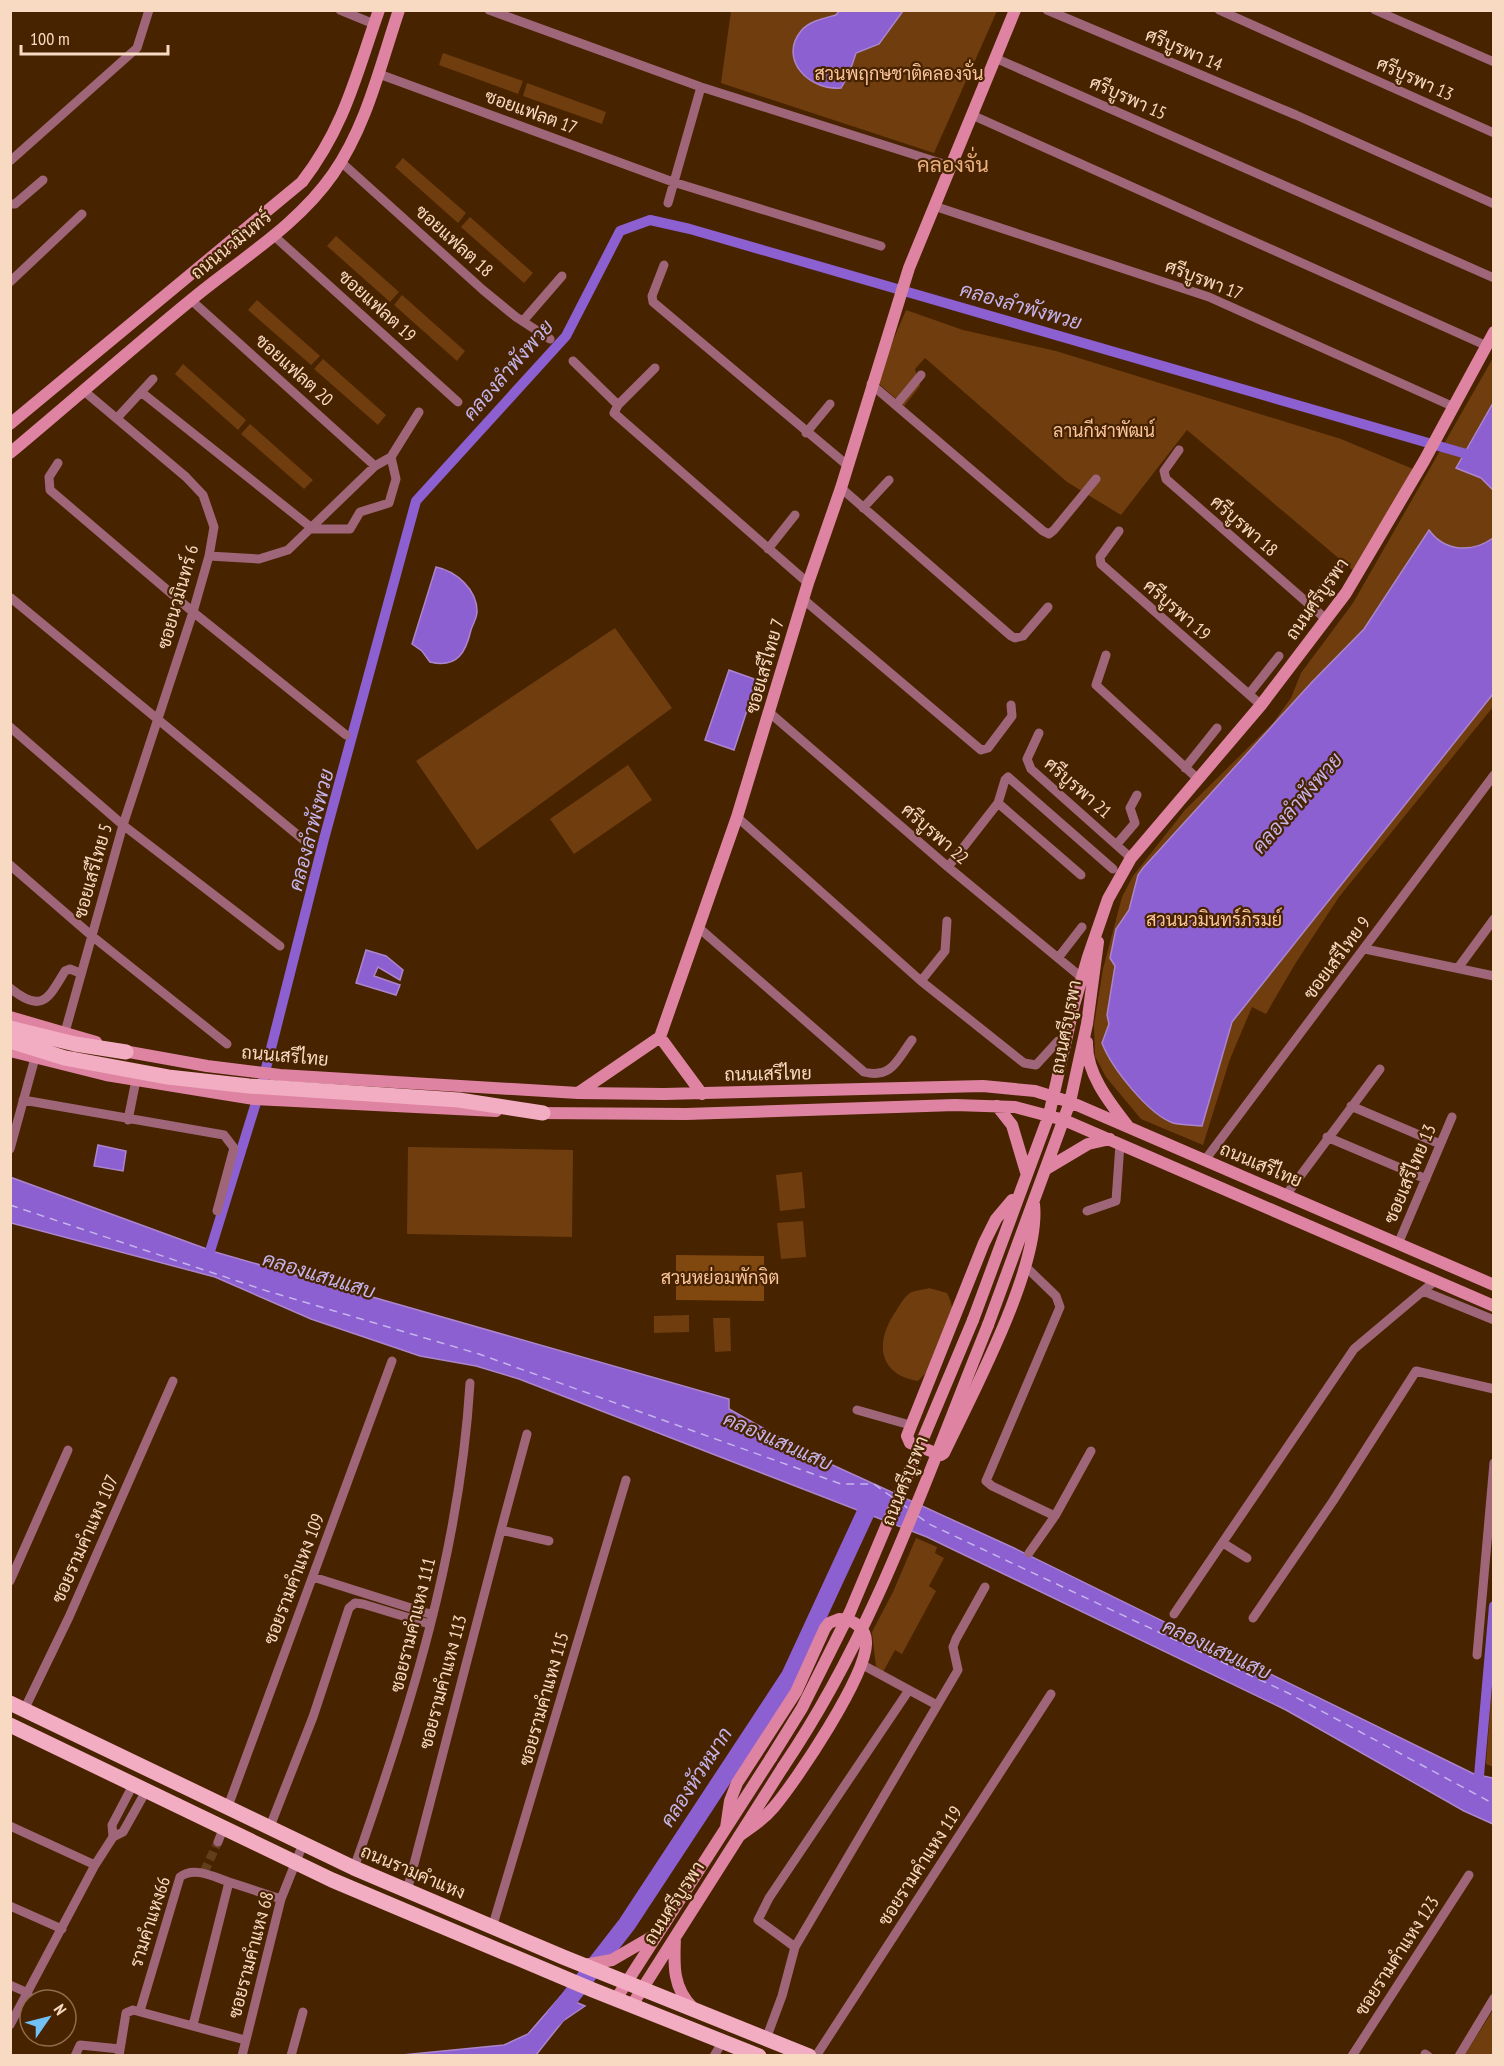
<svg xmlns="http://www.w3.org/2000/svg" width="1504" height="2066" viewBox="0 0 1504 2066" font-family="'PT Sans Narrow',Sarabun,sans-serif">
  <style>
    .green { fill: #703e0e }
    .forest { fill: #80470e }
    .water { fill: #8c60d1; stroke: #ac85cc; stroke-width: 1.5 }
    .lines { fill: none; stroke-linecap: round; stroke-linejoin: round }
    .canal { stroke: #8c60d1; stroke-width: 10 }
    .river { stroke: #8c60d1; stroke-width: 18 }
    .ferry { stroke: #c5b4ec; stroke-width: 1.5; stroke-dasharray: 8 6; stroke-linecap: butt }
    .street-tunnel { stroke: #623e1d; stroke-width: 9; stroke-dasharray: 9 4.5; stroke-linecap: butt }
    .street { stroke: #9e6678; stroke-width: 9 }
    .secondary { stroke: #de84a2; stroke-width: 12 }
    .primary { stroke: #f3adc3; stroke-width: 15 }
    .secondary-bridge { stroke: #de84a2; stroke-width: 12 }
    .labels { text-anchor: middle; stroke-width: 4.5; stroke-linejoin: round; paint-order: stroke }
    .street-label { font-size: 18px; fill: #f8dac2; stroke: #482300 }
    .park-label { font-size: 18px; fill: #fac59d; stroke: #482300 }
    .water-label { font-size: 20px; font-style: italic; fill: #c5b4ec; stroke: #482300 }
    .quarter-label { font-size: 21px; fill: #ecb182; stroke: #482300 }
  </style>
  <rect width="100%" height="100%" fill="#482300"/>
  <path class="green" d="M 731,11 L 997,11 L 934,153 L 721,83 Z
    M 443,53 L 523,81 L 518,94 L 439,65 Z
    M 527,83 L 606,112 L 602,124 L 523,96 Z
    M 403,158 L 466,213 L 458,223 L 395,167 Z
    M 470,217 L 533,273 L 524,283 L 461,227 Z
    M 336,236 L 399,292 L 390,302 L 327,246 Z
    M 402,295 L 465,351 L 457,361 L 394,305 Z
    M 257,300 L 320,356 L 311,365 L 248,310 Z
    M 906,310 L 963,330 L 1056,351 L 1341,439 L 1413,469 L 1355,572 L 1187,430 L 1121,515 L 1067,482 L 925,358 L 915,369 L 920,386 L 904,406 L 876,381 Z
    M 1493,358 L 1493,707 L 1339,897 L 1295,964 L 1266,1014 L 1252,1007 L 1230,1059 L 1203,1145 L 1141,1119 L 1106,1077 L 1095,1056 L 1094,1025 L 1103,969 L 1122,897 L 1133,876 L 1185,810 L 1273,723 L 1291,698 L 1301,673 L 1353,603 Z
    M 323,359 L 386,415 L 378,425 L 314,369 Z
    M 183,364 L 246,420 L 238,430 L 175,374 Z
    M 250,424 L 313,480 L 304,489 L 241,434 Z
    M 615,628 L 672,708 L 477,850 L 416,761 Z
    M 628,765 L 652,800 L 574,854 L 550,819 Z
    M 408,1147 L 573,1150 L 572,1237 L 407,1234 Z
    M 802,1172 L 805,1208 L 780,1211 L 776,1175 Z
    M 803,1221 L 806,1257 L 781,1259 L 777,1223 Z
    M 929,1288 L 947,1293 C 951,1301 953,1307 952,1316 C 950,1335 932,1369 918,1381 C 877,1374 875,1341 896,1311 C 899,1306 905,1296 910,1293 C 915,1290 923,1290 929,1288 Z
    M 689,1315 L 689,1332 L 654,1333 L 654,1316 Z
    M 713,1318 L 730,1318 L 731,1351 L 715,1352 Z
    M 916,1538 L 937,1547 L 935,1553 L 944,1558 L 929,1586 L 936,1591 L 902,1654 L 895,1650 L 883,1672 L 876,1667 L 872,1632 L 893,1592 Z
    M 1493,1672 L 1494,1767 L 1493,1767 L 1486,1764 Z
    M 1493,2010 L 1493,2055 L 1465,2055 Z"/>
  <path class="forest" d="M 676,1255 L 764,1256 L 764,1301 L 676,1300 Z"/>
  <path class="water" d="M 839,11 L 903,11 L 879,44 L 856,53 L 849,74 L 841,88 C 809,91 778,59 801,31 C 809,21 825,18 836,15 Z
    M 1493,403 L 1493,490 L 1481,478 L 1456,468 Z
    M 1429,530 C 1445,552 1472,553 1493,538 L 1493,694 L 1232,1022 L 1202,1126 C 1193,1125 1182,1125 1173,1123 C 1148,1114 1111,1067 1102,1043 L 1109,1024 L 1107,1015 L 1115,966 L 1110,958 L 1116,929 L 1129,910 L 1138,875 L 1143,868 L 1312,682 L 1364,629 Z
    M 436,567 C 456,571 478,590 477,613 C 476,620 473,624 471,630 C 466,651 458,669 430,662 L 422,651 L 412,644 Z
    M 729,670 L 757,680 L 734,750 L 705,740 Z
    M 366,950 L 386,956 L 403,970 L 400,980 L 378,967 L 374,976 L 400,985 L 396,995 L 356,983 Z
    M 98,1145 L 126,1151 L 123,1171 L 94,1166 Z
    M 10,1177 L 215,1252 L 729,1399 L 729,1409 L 815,1457 L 1014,1548 L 1474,1774 L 1493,1778 L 1493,1824 L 1464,1811 L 1286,1710 L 927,1537 L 519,1379 L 476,1366 L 420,1356 L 311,1319 L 215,1277 L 11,1223 Z
    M 561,1996 L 585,2006 L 563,2021 L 536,2055 L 402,2055 L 504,2045 L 528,2034 Z"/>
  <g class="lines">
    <path class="canal" d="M 207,1261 L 263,1080 L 324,839 L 416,501 L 566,336 L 620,231 L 650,220 L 690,229 L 1494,462
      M 1478,1787 L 1494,1606"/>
    <path class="river" d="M 555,2017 L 627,1924 L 790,1676 L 871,1501"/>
    <path class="ferry" d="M 10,1205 L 267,1291 L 479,1354 L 841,1484 L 874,1484 L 892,1497
      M 901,1503 L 909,1509
      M 918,1516 L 929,1524 L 1288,1693 L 1494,1804"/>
    <path class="street-tunnel" d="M 204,1872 L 218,1842"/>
    <path class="street" d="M 340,10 L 374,24
      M 489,10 L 701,87 L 950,166
      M 1047,10 L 1296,115 L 1494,204
      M 1219,10 L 1494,133
      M 1375,10 L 1494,62
      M 995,58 L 1494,278
      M 379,74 L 673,182 L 881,246
      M 972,115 L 1487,346
      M 10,161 L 137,48 L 149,10
      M 341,162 L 483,290 L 516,317 L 550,339
      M 668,203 L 701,87
      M 10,204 L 15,204 L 43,180
      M 934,206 L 1209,297 L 1454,407
      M 273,235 L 458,402
      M 664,265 L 652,296 L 653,302 L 847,465
      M 10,282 L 82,214
      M 191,300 L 375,466
      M 523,321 L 562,276
      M 573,361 L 618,405
      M 655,368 L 618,405 L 614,413 L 808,583
      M 871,384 L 1043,531 L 1049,534 L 1054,530 L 1096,479
      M 141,392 L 313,529 L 350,529 L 360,512 L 389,503 L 396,479 L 391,457
      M 897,404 L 921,375
      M 117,418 L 153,379
      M 806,433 L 830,404
      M 1179,450 L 1164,471 L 1166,479 L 1327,620
      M 58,463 L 49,477 L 50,490 L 193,612 L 346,735
      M 841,488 L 1011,636 L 1015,638 L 1023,636 L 1048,607
      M 863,508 L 889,480
      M 1119,531 L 1100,557 L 1101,564 L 1261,705
      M 768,549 L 795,515
      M 209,556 L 259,559 L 288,550 L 375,466 L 391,457 L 419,412
      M 11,598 L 311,846
      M 803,599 L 981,750 L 988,748 L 1012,716 L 1011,705
      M 1311,607 L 1339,565
      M 1106,655 L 1096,685 L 1199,780
      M 1249,694 L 1279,656
      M 770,713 L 948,867 L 1081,977
      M 10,727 L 123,825 L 280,946
      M 1039,733 L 1027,759 L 1031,769 L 1131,858
      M 1185,768 L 1217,728
      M 998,803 L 1081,875
      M 737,817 L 921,981 L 1024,1063 L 1036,1065 L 1058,1041
      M 1117,844 L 1135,823 L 1130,808 L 1137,795
      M 10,865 L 92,936 L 227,1044
      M 948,867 L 998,803 L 1005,780 L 1008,777 L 1113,869
      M 699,928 L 864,1072 C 892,1079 897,1060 912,1040
      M 1365,949 L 1494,976
      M 1058,958 L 1082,927
      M 1458,968 L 1494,919
      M 921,981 L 945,951 L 947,921
      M 10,988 C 42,1014 48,999 65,971 L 70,969 L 80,973
      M 65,1032 L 123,825 L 193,612 L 209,556 L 214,527 L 203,495 L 186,477 L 84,391
      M 23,1100 L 224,1135 L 234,1148 L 217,1211
      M 1351,1106 L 1440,1144
      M 128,1120 L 136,1080
      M 1327,1137 L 1426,1179
      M 10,1149 L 35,1058
      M 1205,1160 L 1494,775
      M 1286,1195 L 1380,1069
      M 1087,1211 L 1116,1201 L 1120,1144
      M 1398,1244 L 1452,1117
      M 1025,1266 L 1056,1296 L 1060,1307 L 986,1481 L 992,1486 L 1055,1516
      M 1423,1291 L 1494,1320
      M 857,1410 L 910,1425
      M 501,1530 L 527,1434
      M 1223,1543 L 1247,1558
      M 1029,1553 L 1055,1516 L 1091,1451
      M 313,1577 L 433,1615
      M 10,1581 L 68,1450
      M 1174,1614 L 1354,1349 L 1436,1280
      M 1253,1618 L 1333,1501 L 1416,1371 L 1494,1389
      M 1477,1655 L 1494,1463
      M 861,1664 L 909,1690
      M 24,1710 L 69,1617 L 173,1381
      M 227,1809 L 392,1361
      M 10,1826 L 95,1865
      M 269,1829 L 313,1717 L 349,1608 L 355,1603 L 363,1604 L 426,1623
      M 113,1837 L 112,1825 L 133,1785
      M 218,1842 L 223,1829
      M 354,1868 C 410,1710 460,1551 470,1383
      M 229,1882 L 281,1899
      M 407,1891 L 501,1530 L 549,1541
      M 10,1906 L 62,1929
      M 492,1928 L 626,1480
      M 795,1947 L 758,1920 L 769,1898 L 909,1690 L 937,1705
      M 10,1985 L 28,1993
      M 140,2011 L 180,1877 C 194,1866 214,1877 229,1882 L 193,2025
      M 10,2025 L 95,1865 L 113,1837 L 123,1832 L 146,1791
      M 766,2039 L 782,1996 L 795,1947 L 958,1670 L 953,1647 L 956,1639 L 985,1587
      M 1425,2054 L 1428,2056
      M 75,2056 L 80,2045 L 120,2049
      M 119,2056 L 126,2013 L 133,2010 L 245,2040
      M 242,2056 L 281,1899 L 303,1844
      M 291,2056 L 303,2012
      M 714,2056 L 723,2041
      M 816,2056 L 1051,1694
      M 1352,2056 L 1469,1875
      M 1459,2056 L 1494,1998"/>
    <path class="secondary" d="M 10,424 L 302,182 C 345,126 356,75 379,10
      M 10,453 C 71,402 130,350 191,300 C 239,260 297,226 333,174 C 367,125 380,66 399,10
      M 10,1017 L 96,1042
      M 1087,1042 C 1086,1073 1109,1102 1127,1125
      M 118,1050 L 207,1066 L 280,1075 L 578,1093 L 664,1094 L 983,1086 L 1035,1091 L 1070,1102 L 1494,1285
      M 10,1051 L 106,1075 L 254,1099 L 496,1111
      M 578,1093 L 660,1037
      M 702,1094 L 660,1037 L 737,817 L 808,583 L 841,488 L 909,268 L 1015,10
      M 997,1106 L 1012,1125 L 1026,1172
      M 534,1113 L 686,1114 L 955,1105 L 1015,1107 L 1064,1120 L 1494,1306
      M 1046,1169 L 1088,1144 L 1110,1139
      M 1012,1200 L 996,1219 L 984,1243 L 907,1436 L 910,1443 L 941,1455 L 944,1453 C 972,1394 1041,1266 1034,1204
      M 973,1320 L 1049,1115 L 1074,1005 L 1088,957 L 1108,899 L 1131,858 L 1261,705 L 1346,593 L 1424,461 L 1494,332
      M 988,1325 L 1070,1102 L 1087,1024 L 1098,942
      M 726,1828 L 730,1801 L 737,1783 L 796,1692 L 825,1628 L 829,1623 L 839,1619 C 854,1619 867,1629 866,1644 C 866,1676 797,1780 774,1807 C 764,1819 752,1827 739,1836
      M 675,1937 C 674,1964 672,1986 692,2007
      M 584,1965 L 612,1960 L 655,1935
      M 616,1999 L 771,1758
      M 632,2005 L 783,1767"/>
    <path class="primary" d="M 10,1028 L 75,1044 L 126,1052
      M 10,1041 L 65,1058 L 168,1077 L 249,1086 L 459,1100 L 543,1113
      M 10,1703 L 354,1868 L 563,1957 L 809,2056
      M 10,1725 L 332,1880 L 593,1990 L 759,2056"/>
    <path class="secondary-bridge" d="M 771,1758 L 802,1708 L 850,1612 L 973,1320
      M 783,1767 C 875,1632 927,1475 988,1325"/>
  </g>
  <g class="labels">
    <g class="street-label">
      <text transform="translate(1184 50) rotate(23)" y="6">ศรีบูรพา 14</text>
      <text transform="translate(1415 79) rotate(24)" y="6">ศรีบูรพา 13</text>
      <text transform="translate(1128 98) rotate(24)" y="6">ศรีบูรพา 15</text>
      <text transform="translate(531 112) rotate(20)" y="6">ซอยแฟลต 17</text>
      <text transform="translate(454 241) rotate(42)" y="6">ซอยแฟลต 18</text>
      <text transform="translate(231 245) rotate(-39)" y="6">ถนนนวมินทร์</text>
      <text transform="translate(1204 280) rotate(21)" y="6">ศรีบูรพา 17</text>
      <text transform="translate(377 306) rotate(42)" y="6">ซอยแฟลต 19</text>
      <text transform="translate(294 370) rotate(42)" y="6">ซอยแฟลต 20</text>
      <text transform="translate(1244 526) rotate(41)" y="6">ศรีบูรพา 18</text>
      <text transform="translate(178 597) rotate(-74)" y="6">ซอยนวมินทร์ 6</text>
      <text transform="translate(1317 599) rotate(-55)" y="6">ถนนศรีบูรพา</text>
      <text transform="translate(1177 610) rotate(41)" y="6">ศรีบูรพา 19</text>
      <text transform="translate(765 666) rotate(-74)" y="6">ซอยเสรีไทย 7</text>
      <text transform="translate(1078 788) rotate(41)" y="6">ศรีบูรพา 21</text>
      <text transform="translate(935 834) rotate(41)" y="6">ศรีบูรพา 22</text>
      <text transform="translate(93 871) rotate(-74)" y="6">ซอยเสรีไทย 5</text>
      <text transform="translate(1337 958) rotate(-53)" y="6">ซอยเสรีไทย 9</text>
      <text transform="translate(1066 1027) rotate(-79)" y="6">ถนนศรีบูรพา</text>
      <text transform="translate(285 1056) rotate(5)" y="6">ถนนเสรีไทย</text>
      <text transform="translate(768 1074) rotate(-1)" y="6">ถนนเสรีไทย</text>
      <text transform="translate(1261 1165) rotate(23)" y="6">ถนนเสรีไทย</text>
      <text transform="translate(1410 1174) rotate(-67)" y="6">ซอยเสรีไทย 13</text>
      <text transform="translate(905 1481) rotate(-68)" y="6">ถนนศรีบูรพา</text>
      <text transform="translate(85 1539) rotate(-66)" y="6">ซอยรามคำแหง 107</text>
      <text transform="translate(294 1579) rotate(-69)" y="6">ซอยรามคำแหง 109</text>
      <text transform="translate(413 1625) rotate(-76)" y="6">ซอยรามคำแหง 111</text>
      <text transform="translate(443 1682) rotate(-75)" y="6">ซอยรามคำแหง 113</text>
      <text transform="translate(544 1699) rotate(-74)" y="6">ซอยรามคำแหง 115</text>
      <text transform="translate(920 1866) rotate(-57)" y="6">ซอยรามคำแหง 119</text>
      <text transform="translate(413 1872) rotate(23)" y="6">ถนนรามคำแหง</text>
      <text transform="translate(674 1903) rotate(-57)" y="6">ถนนศรีบูรพา</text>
      <text transform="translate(150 1922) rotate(-72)" y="6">รามคำแหง66</text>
      <text transform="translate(251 1955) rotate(-75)" y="6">ซอยรามคำแหง 68</text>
      <text transform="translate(1397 1956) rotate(-57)" y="6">ซอยรามคำแหง 123</text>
    </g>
    <g class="park-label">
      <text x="899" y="80">สวนพฤกษชาติคลองจั่น</text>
      <text x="1104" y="437">ลานกีฬาพัฒน์</text>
      <text x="1214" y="926">สวนนวมินทร์ภิรมย์</text>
      <text x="720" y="1284">สวนหย่อมพักจิต</text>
    </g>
    <g class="water-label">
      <text transform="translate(1021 306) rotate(16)" y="7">คลองลำพังพวย</text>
      <text transform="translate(508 370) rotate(-49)" y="7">คลองลำพังพวย</text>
      <text transform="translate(1297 803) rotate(-49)" y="7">คลองลำพังพวย</text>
      <text transform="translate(311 830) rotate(-75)" y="7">คลองลำพังพวย</text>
      <text transform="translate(319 1275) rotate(17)" y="7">คลองแสนแสบ</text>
      <text transform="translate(778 1441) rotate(24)" y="7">คลองแสนแสบ</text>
      <text transform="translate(1217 1649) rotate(25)" y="7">คลองแสนแสบ</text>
      <text transform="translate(696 1777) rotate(-57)" y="7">คลองหัวหมาก</text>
    </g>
    <g class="quarter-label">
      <text x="953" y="172">คลองจั่น</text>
    </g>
  </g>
  <rect width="1504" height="2066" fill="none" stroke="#f8dac2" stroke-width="24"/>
  <g transform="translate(48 2018) rotate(55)"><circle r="28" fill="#482300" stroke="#8e6c4e" stroke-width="1.5"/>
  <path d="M0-4.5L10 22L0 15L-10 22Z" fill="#72c1f5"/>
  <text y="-9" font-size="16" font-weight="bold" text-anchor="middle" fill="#f8dac2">N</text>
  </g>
  <path d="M21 45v9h147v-9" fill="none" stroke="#f8dac2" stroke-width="3"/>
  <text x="30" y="45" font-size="18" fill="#f8dac2" stroke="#482300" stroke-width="4.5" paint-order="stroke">100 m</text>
</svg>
